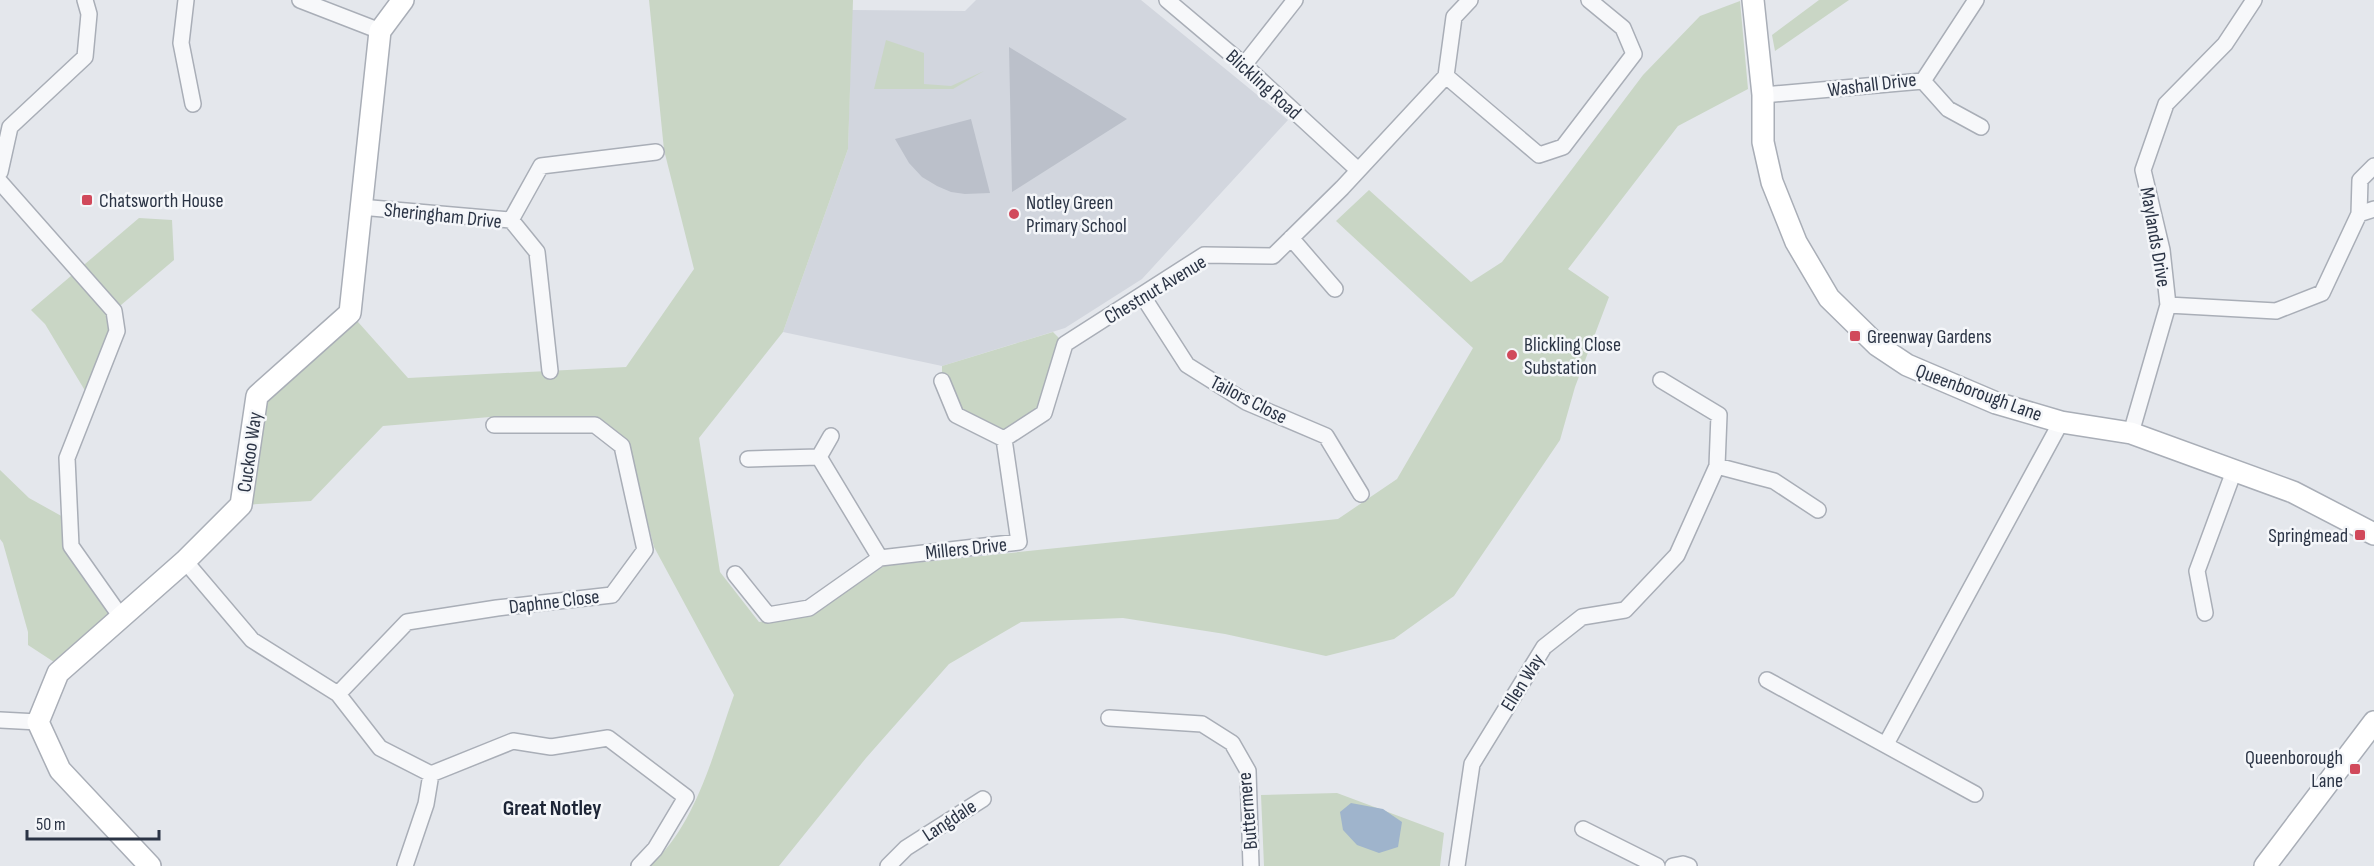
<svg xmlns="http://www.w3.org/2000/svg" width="2374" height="866" viewBox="0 0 2374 866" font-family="'Sofia Sans Condensed',sans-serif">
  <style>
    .built { fill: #d2d6de }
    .green { fill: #c9d6c5 }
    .water { fill: #9fb4cc }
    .building { fill: #bbc0ca }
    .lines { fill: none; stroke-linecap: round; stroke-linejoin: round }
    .street-casing { stroke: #a9aeb7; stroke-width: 18 }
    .secondary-casing { stroke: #a9aeb7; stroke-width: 24 }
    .street { stroke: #f7f8fa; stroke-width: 15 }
    .secondary { stroke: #fff; stroke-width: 21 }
    .poi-dot { fill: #d1495b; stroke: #f4f6f9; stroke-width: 2 }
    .labels { text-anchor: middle; stroke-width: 5; stroke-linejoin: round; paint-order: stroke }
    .street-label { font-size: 20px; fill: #2b3445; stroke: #f4f6f9 }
    .poi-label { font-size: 20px; fill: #2b3445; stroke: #f4f6f9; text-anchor: start }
    .quarter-label { font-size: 22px; font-weight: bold; fill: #1d2536; stroke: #f4f6f9 }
  </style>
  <rect width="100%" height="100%" fill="#e4e7ec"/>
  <path class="built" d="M 976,0 L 1141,0 L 1288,120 L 1142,279 L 1065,328 L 942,366 L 783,332 L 848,149 L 852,10 L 965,11 Z"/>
  <path class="green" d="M 649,0 L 853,0 L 848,149 L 783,332 L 699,438 L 720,572 L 759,622 L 815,613 L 884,566 L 1338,519 L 1397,479 L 1473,348 L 1336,221 L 1369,190 L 1471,282 L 1502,262 L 1643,75 L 1700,16 L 1740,1 L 1748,89 L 1678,126 L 1568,269 L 1609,297 L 1575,387 L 1560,440 L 1454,596 L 1394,639 L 1326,656 L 1225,634 L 1123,618 L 1021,622 L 949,664 L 866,758 L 779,866 L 650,866 C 697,823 713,754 734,695 L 654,547 L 626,439 L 598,417 L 490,417 L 383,426 L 311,501 L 242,505 L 257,396 L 350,313 L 408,378 L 626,367 L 694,269 L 664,150 Z
    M 1819,0 L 1849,0 L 1775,51 L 1772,35 Z
    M 886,40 L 924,53 L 924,84 L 951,86 L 984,71 L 953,89 L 874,89 Z
    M 139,218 L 172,220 L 174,260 L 114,311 L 117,331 L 90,399 L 45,324 L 31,310 Z
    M 1053,332 L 1065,344 L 1044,413 L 1004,439 L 956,415 L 942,381 L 942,366 Z
    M 0,470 L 29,498 L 65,518 L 112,616 L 57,664 L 28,645 L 28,632 L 3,543 L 0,539 Z
    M 1337,793 L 1444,833 L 1440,866 L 1264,866 L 1261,795 Z"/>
  <path class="water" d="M 1351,803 L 1383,809 L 1402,822 L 1398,847 L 1379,853 L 1357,845 L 1343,830 L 1340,812 Z"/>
  <path class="building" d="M 1009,47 L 1127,119 L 1012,192 Z
    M 971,119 L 990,193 L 965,194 L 951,192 L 937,186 L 922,177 L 909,163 L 895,139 Z
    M 1509,349 L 1519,354 L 1515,362 L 1505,357 Z"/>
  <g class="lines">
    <g class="street-casing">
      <path id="street" d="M 186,0 L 181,43 L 193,104
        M 300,0 L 380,31
        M 1167,0 L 1244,65 L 1358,170
        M 1244,65 L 1295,0
        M 1446,76 L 1539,155 L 1563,147 L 1634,54 L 1623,28 L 1589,0
        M 1923,81 L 1948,109 L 1981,127
        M 1763,95 L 1923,81 L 1976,0
        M 0,172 L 10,127 L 85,57 L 89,14 L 85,0
        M 0,182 L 114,311 L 117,331 L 67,458 L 71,546 L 121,617
        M 360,207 L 511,220 L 537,252 L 550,371
        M 2359,214 L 2374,209
        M 511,220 L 541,166 L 656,152
        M 1291,238 L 1335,289
        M 1142,295 L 1187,365 L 1246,402 L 1326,436 L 1361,494
        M 2168,305 L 2276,311 L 2322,293 L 2359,214 L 2360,180 L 2374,166
        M 942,381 L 956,415 L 1004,439 L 1044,413 L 1065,344 L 1204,255 L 1273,256 L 1342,188 L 1446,76 L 1454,17 L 1470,0
        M 2131,433 L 2168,305 L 2162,250 L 2143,170 L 2166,104 L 2225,44 L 2254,0
        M 819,457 L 831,436
        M 748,459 L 819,457 L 880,558
        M 1717,466 L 1774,481 L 1818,510
        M 185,561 L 252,640 L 338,694 L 380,748 L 431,774 L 426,804 L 405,866
        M 735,574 L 768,615 L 809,608 L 880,558 L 1019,542 L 1004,439
        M 2205,613 L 2197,571 L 2234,471
        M 1767,680 L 1975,794
        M 338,694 L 407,622 L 497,608 L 612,595 L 645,550 L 622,446 L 595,425 L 494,425
        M 1109,718 L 1202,724 L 1232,743 L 1248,771 L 1251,866
        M 0,720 L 38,722
        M 1886,744 L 2061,422
        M 431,774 L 513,741 L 551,747 L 608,738 L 686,797 L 655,849 L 639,866
        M 1583,829 L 1657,866
        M 888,866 L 906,848 L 983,799
        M 1457,866 L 1472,764 L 1544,647 L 1582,617 L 1625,610 L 1677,555 L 1717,466 L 1719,415 L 1661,380
        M 1673,866 L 1683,864 L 1689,866"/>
    </g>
    <g class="secondary-casing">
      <path id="secondary" d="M 1753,0 L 1763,95 L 1763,142 L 1772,182 L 1796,242 L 1829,298 L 1877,345 L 1907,365 L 1996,403 L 2061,422 L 2131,433 L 2293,492 L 2374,534
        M 150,866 L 60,770 L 38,722 L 58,673 L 185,561 L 241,505 L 257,396 L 350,313 L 380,31 L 403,0
        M 2265,866 L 2374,722"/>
    </g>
    <use href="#street" class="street"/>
    <use href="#secondary" class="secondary"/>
  </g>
  <g class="poi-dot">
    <rect x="81" y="194" width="12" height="12" rx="3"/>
    <circle cx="1014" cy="214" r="6"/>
    <rect x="1849" y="330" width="12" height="12" rx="3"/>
    <circle cx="1512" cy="355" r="6"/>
    <rect x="2354" y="529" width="12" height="12" rx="3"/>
    <rect x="2349" y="763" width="12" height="12" rx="3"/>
  </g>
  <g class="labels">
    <g class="street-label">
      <text transform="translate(1264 84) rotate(42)" y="7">Blickling Road</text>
      <text transform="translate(1872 84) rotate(-7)" y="7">Washall Drive</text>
      <text transform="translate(443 215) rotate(6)" y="7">Sheringham Drive</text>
      <text transform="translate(2156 237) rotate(80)" y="7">Maylands Drive</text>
      <text transform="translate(1155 289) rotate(-31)" y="7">Chestnut Avenue</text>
      <text transform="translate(1979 392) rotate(20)" y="7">Queenborough Lane</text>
      <text transform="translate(1249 399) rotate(27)" y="7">Tailors Close</text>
      <text transform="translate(249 452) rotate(-82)" y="7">Cuckoo Way</text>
      <text transform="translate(966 548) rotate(-6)" y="7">Millers Drive</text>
      <text transform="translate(554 601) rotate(-7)" y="7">Daphne Close</text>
      <text transform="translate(1522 682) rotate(-58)" y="7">Ellen Way</text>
      <text transform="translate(1247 811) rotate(-95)" y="7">Buttermere</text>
      <text transform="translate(949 820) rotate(-33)" y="7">Langdale</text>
    </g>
    <g class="poi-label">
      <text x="99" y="207">Chatsworth House</text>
      <text x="1026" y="209">Notley Green<tspan x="1026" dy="23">Primary School</tspan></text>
      <text x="1867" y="343">Greenway Gardens</text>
      <text x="1524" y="351">Blickling Close<tspan x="1524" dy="23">Substation</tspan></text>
      <text x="2348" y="542" text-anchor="end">Springmead</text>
      <text x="2343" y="764" text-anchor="end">Queenborough<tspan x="2343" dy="23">Lane</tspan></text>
    </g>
    <g class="quarter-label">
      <text x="552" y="815">Great Notley</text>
    </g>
  </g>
  <path d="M27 830v9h132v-9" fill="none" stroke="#2b3445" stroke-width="3"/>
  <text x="36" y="830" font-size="18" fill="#2b3445" stroke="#f4f6f9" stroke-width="4.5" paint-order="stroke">50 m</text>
</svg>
